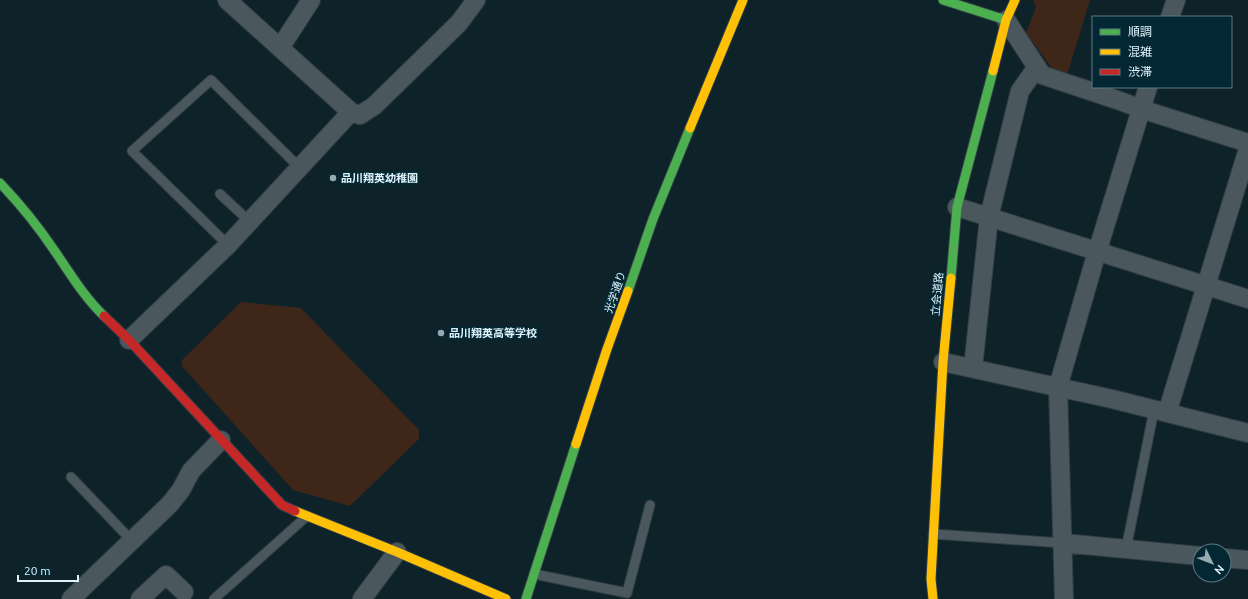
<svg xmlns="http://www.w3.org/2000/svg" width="1248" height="599" viewBox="0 0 1248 599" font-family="Ubuntu,'Noto Sans JP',sans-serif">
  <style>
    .green { fill: #3e2719 }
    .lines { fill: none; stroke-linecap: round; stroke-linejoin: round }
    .lane-casing { stroke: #313e43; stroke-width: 11 }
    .street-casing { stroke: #313e43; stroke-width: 20 }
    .fast-casing { stroke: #313e43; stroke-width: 11 }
    .slow-casing { stroke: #313e43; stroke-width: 11 }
    .jam-casing { stroke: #313e43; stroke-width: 11 }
    .lane { stroke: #4a585d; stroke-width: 9 }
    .street { stroke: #4a585d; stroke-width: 18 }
    .fast { stroke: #4caf50; stroke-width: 9 }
    .slow { stroke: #ffc107; stroke-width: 9 }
    .jam { stroke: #c62828; stroke-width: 9 }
    .poi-dot { fill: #96aab2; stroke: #032834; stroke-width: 1.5 }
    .labels { text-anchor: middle; stroke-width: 4; stroke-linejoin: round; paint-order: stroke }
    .poi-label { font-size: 11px; font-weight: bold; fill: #e0f3fb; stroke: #032834; text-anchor: start }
    .street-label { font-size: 11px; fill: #e0f3fb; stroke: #032834 }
  </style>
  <rect width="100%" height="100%" fill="#0e2229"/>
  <path class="green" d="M 1033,0 L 1090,0 L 1067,75 L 1054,71 L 1026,33 L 1036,7 Z
    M 241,302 L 301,308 L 419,430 L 419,439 L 350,506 L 293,490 L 182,366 L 182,360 Z"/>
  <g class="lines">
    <g class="lane-casing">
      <path id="lane" d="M 220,194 L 250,222
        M 228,245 L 132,151 L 211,80 L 299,167
        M 71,477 L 132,541
        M 933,534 L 1063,543
        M 1126,549 L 1154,410
        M 534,574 L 627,593 L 650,505
        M 214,599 L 307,516"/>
    </g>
    <g class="street-casing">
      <path id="street" d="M 227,0 L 351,112 L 360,115 L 374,106 L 459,23 L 476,0
        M 1170,17 L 1176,0
        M 1006,20 L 1042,75 L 1123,102 L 1141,109 L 1248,143
        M 280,48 L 311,0
        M 957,207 L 1248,299
        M 129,340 L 228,245 L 351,112
        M 943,362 L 1112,399 L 1248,433
        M 973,368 L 989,217 L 1020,91 L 1037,67
        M 1167,413 L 1248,149
        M 1063,543 L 1200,556
        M 1224,558 L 1248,560
        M 71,599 L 170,504 L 181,490 L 191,471 L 221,440
        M 140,599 L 166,575 L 184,592
        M 362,599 L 397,552
        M 1064,599 L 1058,387 L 1094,262 L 1148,87"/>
    </g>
    <g class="fast-casing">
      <path id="fast" d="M 943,0 L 1006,20
        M 0,183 C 20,204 38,226 54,250 C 70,273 84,297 104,316
        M 951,278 L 957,207 L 993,71
        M 628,291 L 653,219 L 690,128
        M 526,599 L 576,444"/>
    </g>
    <g class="slow-casing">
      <path id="slow" d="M 993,71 L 1006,20 L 1015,0
        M 690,128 L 743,0
        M 576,444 L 607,349 L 628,291
        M 295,511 L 397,552 L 506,599
        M 933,599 L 931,579 L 943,362 L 951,278"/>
    </g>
    <g class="jam-casing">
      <path id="jam" d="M 104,316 L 129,340 L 282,505 L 295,511"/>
    </g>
    <use href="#lane" class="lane"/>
    <use href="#street" class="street"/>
    <use href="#fast" class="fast"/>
    <use href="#slow" class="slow"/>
    <use href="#jam" class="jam"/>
  </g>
  <g class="poi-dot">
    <circle cx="333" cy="178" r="4"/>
    <circle cx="441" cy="333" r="4"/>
  </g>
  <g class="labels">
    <g class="poi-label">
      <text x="341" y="182">品川翔英幼稚園</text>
      <text x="449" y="337">品川翔英高等学校</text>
    </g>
    <g class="street-label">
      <text transform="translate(615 292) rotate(-71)" y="4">光学通り</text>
      <text transform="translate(937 294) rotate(-85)" y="4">立会道路</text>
    </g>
  </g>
  <rect x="1092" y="16" width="140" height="72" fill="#032834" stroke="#5b7984"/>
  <rect x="1100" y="29" width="20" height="6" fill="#4caf50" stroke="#5b7984"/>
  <text x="1128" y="36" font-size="12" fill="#e0f3fb">順調</text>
  <rect x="1100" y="49" width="20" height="6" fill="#ffc107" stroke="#5b7984"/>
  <text x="1128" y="56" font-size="12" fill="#e0f3fb">混雑</text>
  <rect x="1100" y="69" width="20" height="6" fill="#c62828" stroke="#5b7984"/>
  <text x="1128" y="76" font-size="12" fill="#e0f3fb">渋滞</text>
  <g transform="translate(1212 563) rotate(133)"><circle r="19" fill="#032834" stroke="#5b7984"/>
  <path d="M0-3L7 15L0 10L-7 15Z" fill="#96aab2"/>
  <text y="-6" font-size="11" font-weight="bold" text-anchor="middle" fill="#e0f3fb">N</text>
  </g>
  <path d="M18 575v6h60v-6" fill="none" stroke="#e0f3fb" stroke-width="2"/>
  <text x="24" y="575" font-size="12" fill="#e0f3fb" stroke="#032834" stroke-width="3" paint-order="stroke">20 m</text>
</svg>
